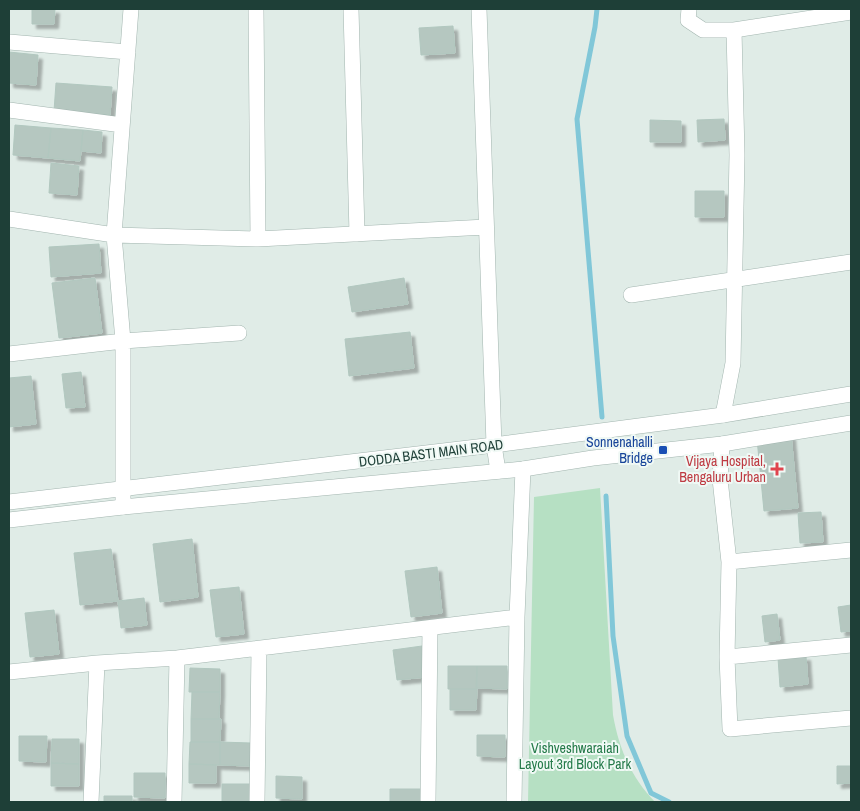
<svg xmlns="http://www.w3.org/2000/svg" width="860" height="811" viewBox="0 0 860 811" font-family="'Archivo Narrow',sans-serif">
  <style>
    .green { fill: #b6e0c3 }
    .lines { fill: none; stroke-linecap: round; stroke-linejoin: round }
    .stream { stroke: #81c7d8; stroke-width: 5 }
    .building { fill: #b5c7c0; stroke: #b1c7bf; filter: url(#shadow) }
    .minor-casing { stroke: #a2b5af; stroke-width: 16 }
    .tertiary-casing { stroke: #a2b5af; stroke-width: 16 }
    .minor { stroke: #fff; stroke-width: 15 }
    .tertiary { stroke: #fff; stroke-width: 15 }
    .transit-dot { fill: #1a4fb4; stroke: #f0f9f5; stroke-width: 2 }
    .health-dot { fill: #e0444e; stroke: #f0f9f5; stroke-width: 2 }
    .labels { text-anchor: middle; stroke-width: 4; stroke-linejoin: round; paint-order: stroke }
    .transit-label { font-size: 14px; fill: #164399; stroke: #f0f9f5; text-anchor: end }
    .street-label { font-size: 14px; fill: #1e3f37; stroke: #f0f9f5 }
    .health-label { font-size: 14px; fill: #be3a42; stroke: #f0f9f5; text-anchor: end }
    .park-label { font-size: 14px; fill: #247a49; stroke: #f0f9f5 }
  </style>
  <defs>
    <filter id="shadow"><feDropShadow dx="4.5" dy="4.5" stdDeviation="1" flood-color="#0004"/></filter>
  </defs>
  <rect width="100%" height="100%" fill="#e0ece7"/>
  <path class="green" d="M 600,488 L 613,715 C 619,749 631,777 655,802 L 528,802 L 534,497 Z"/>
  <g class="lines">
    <path class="stream" d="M 597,9 L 595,27 L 577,119 L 602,417
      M 606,496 L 613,636 L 627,736 L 651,793 L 669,802"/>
  </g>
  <path class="building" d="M 32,9 L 55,9 L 54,24 L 32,24 Z
    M 453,26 L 455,53 L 421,55 L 419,28 Z
    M 9,52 L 38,55 L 36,85 L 9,83 Z
    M 56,83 L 112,87 L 110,115 L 54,111 Z
    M 724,119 L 725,140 L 698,142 L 697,120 Z
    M 650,120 L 681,121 L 681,142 L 650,142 Z
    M 15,125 L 51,128 L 48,158 L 13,155 Z
    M 51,128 L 83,130 L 80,161 L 48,158 Z
    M 83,130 L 102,132 L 101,153 L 81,151 Z
    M 51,163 L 79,166 L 77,195 L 49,193 Z
    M 695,191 L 724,191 L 724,217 L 695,217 Z
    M 99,244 L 101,273 L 51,277 L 49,247 Z
    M 95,278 L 102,333 L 59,338 L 52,283 Z
    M 404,278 L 408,304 L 352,312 L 348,287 Z
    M 410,332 L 414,368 L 349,376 L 345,339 Z
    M 81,372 L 85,407 L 66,408 L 62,374 Z
    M 31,376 L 36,424 L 9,427 L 9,378 Z
    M 791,435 L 798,508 L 764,511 L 757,439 Z
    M 821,512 L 823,542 L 800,543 L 798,513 Z
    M 192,539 L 198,597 L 160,602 L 153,544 Z
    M 111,549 L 118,601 L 80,605 L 74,553 Z
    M 437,567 L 442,613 L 411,617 L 405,571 Z
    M 239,587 L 244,634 L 216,637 L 210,590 Z
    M 144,598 L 147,625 L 121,628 L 118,601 Z
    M 851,605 L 851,631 L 841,632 L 838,607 Z
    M 54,610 L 59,654 L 30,657 L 25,613 Z
    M 777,614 L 780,640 L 765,642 L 762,616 Z
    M 422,646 L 426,677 L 397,680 L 393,650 Z
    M 806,656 L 808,684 L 780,687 L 778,658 Z
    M 448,666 L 477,666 L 477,689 L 448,689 Z
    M 477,666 L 507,666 L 507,689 L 476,688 Z
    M 190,668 L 220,669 L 220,692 L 189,692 Z
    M 450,689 L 477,689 L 476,710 L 450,710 Z
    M 192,692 L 220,692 L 219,719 L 191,719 Z
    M 191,719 L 221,719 L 220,742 L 191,742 Z
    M 477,735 L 505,735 L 505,757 L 477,756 Z
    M 19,736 L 47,736 L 46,762 L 19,761 Z
    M 52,739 L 79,739 L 79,764 L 51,763 Z
    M 190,742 L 220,742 L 220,765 L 189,764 Z
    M 220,742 L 251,743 L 251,766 L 220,765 Z
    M 51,763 L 79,764 L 79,786 L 51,786 Z
    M 189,764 L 216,765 L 216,783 L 189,783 Z
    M 837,766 L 851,766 L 851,783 L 837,784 Z
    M 134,773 L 165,773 L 165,798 L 134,797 Z
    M 276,776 L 302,777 L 302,799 L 276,798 Z
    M 222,784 L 251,784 L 251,802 L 222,802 Z
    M 390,789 L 422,789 L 422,802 L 390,802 Z
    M 104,796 L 132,796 L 132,802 L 104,802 Z"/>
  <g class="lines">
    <g class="minor-casing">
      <path id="minor" d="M 256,9 L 258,239
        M 351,9 L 357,234
        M 479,9 L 494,445 L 498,471
        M 689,9 L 688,20 L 703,30 L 734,30 L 851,12
        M 9,42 L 128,52
        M 9,110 L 122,125
        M 9,219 L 114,235 L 131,9
        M 631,295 L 851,262
        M 9,354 L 123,341 L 239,333
        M 723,415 L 733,363 L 737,155 L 734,30
        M 722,444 L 720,479 L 729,562 L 727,657 L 730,729 L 851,718
        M 123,507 L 123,341 L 114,235 L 258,239 L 486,227
        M 729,562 L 851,550
        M 517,617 L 523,469
        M 727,657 L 851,645
        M 9,672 L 97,663 L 177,658 L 517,617 L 514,802
        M 91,802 L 97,663
        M 174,802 L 177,658
        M 257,802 L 259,649
        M 428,802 L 430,628"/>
    </g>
    <g class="tertiary-casing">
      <path id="tertiary" d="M 9,502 L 494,445 L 723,415 L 851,394
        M 9,520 L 123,507 L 523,469 L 593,458 L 722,444 L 851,423"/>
    </g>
    <use href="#minor" class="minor"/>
    <use href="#tertiary" class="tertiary"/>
  </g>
  <rect class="transit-dot" x="658" y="445" width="10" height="10" rx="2.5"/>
  <path class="health-dot" d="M774.5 461.5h5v5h5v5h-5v5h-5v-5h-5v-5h5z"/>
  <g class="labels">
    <g class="transit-label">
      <text x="653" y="447">Sonnenahalli<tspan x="653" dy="16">Bridge</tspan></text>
    </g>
    <g class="street-label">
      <text transform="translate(431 453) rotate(-7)" y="5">DODDA BASTI MAIN ROAD</text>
    </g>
    <g class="health-label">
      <text x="766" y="466">Vijaya Hospital,<tspan x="766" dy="16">Bengaluru Urban</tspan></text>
    </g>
    <g class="park-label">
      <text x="575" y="753">Vishveshwaraiah<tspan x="575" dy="16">Layout 3rd Block Park</tspan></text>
    </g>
  </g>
  <rect width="860" height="811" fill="none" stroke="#1e3f37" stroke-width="20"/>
</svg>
